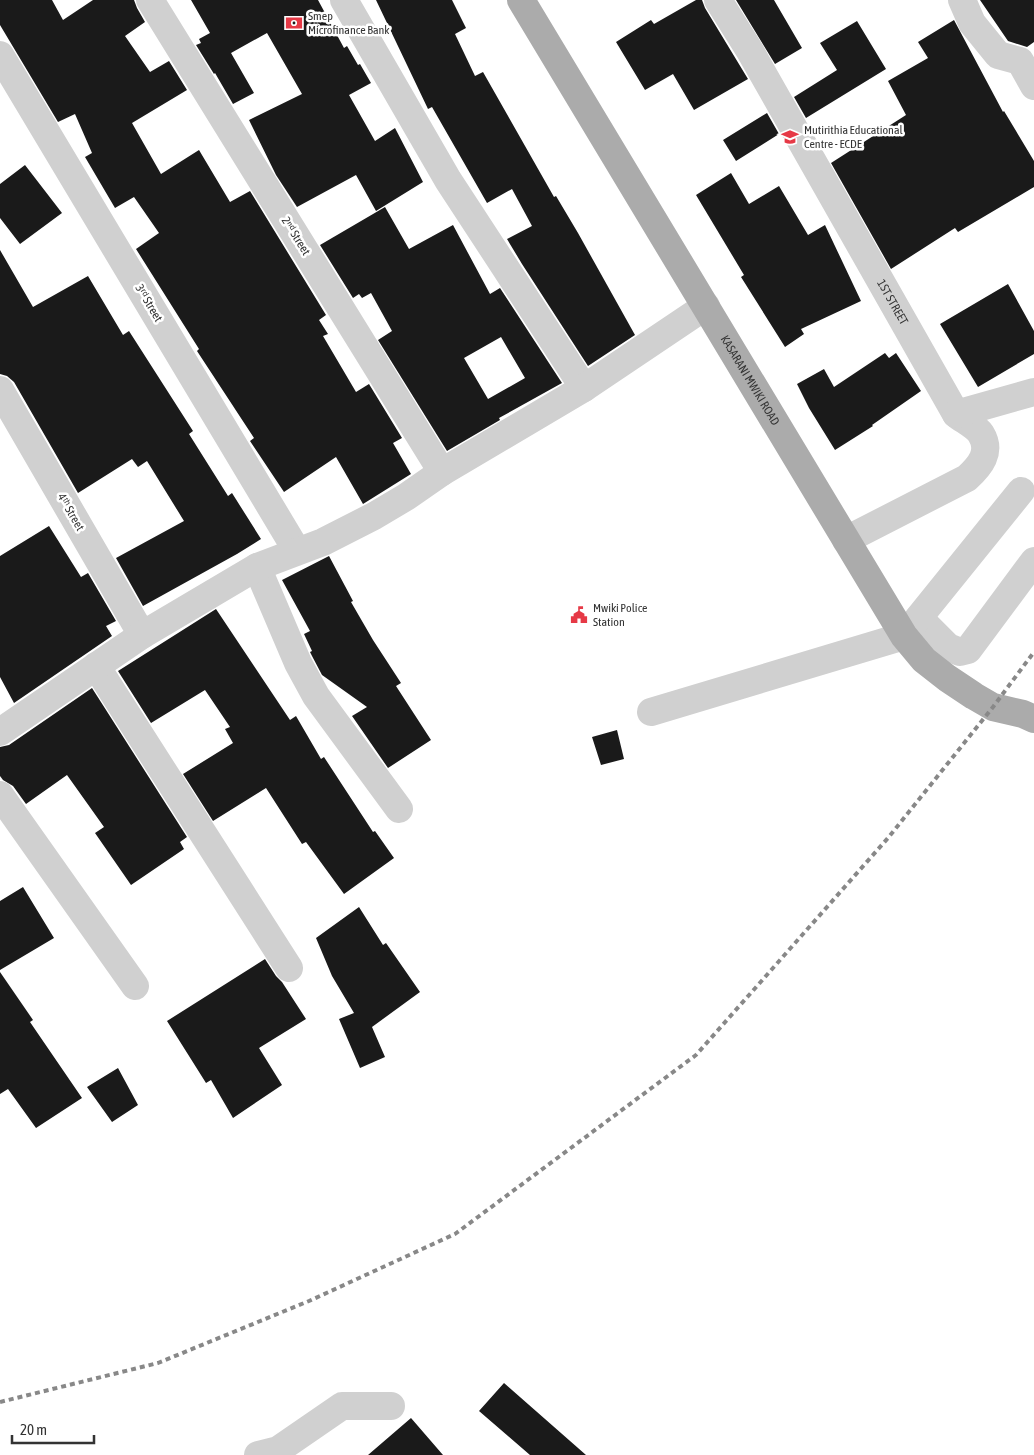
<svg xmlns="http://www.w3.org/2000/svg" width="1034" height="1455" viewBox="0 0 1034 1455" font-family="'Asap Condensed',sans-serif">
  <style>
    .building { fill: #1a1a1a; fill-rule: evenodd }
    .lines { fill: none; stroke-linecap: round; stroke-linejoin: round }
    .minor { stroke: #d0d0d0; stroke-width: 28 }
    .major { stroke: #ababab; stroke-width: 28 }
    .rail { stroke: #888; stroke-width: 4; stroke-dasharray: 5 4; stroke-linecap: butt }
    .labels { text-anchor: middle; stroke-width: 5; stroke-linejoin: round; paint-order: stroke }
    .poi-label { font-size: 12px; fill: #333; stroke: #fff; text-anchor: start }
    .street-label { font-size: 12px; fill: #333; stroke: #fff }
  </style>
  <rect width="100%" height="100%" fill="#fff"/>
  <path class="building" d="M 0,0 L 52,0 L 63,20 L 93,0 L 134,0 L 137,8 L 145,22 L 125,36 L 150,72 L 169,61 L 187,90 L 132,123 L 161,174 L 199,150 L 230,202 L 250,191 L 326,315 L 319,320 L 328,334 L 323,336 L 356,392 L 369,384 L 402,438 L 393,443 L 411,474 L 363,504 L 336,457 L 284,492 L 250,441 L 254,438 L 197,351 L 199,349 L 136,249 L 159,233 L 134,197 L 115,208 L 85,157 L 92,153 L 75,114 L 58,122 L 0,25 Z
    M 191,0 L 318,0 L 344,48 L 347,46 L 358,65 L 360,64 L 371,83 L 349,95 L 375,141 L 395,128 L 423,182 L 376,211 L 356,175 L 297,207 L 276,175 L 249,120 L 302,94 L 267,33 L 231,53 L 254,93 L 233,104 L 215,73 L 214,74 L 196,45 L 201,43 L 199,39 L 210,33 Z
    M 376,0 L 452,0 L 466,28 L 455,34 L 475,76 L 483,72 L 554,197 L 556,196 L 578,233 L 635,335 L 588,366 L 522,264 L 507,239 L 532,226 L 512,189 L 487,203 L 432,107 L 428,109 Z
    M 696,0 L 702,0 L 705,8 L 748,79 L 694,110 L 673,74 L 645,90 L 616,42 L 651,20 L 654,24 Z
    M 736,0 L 774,0 L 802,48 L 775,64 Z
    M 980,0 L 1034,0 L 1034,42 L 1027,47 L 1008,41 Z
    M 954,20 L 1003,112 L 1004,111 L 1034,161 L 1034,187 L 958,232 L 955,228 L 891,269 L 831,163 L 906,115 L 888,81 L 928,58 L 918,42 Z
    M 857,21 L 886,69 L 806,118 L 794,97 L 837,70 L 820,43 Z
    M 767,113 L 779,134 L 736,161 L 723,140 Z
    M 25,165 L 62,213 L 20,244 L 0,218 L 0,184 Z
    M 731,173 L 749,204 L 779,186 L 808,235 L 825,225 L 861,301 L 801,329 L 804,334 L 785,347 L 741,277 L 744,275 L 696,195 Z
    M 385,207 L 409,249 L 453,225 L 490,294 L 500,288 L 562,383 L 499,418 L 500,420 L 447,451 L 378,340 L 392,331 L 371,293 L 362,298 L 359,294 L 353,298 L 320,245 ZM 501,337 L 525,378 L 488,399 L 464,358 Z
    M 0,250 L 33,307 L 88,276 L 123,335 L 129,331 L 193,431 L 189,434 L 228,496 L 232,493 L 261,539 L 237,554 L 143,606 L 116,558 L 184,521 L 147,461 L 138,467 L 132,459 L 78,493 L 14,382 L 7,376 L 0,374 Z
    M 1008,284 L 1034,331 L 1034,354 L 978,387 L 940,324 Z
    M 885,353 L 889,358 L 896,353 L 921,391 L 872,425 L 873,426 L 835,450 L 809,408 L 797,384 L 824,369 L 834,387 Z
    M 49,526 L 81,577 L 88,573 L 116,621 L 106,626 L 112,636 L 14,703 L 0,677 L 0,556 Z
    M 329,556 L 353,601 L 351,602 L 373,640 L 401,683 L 396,686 L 431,740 L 388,768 L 352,716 L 367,707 L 322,675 L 312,656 L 310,652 L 312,651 L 304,634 L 310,631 L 282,580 Z
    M 216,609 L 290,720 L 296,716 L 321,759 L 324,757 L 373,832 L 375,831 L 394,858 L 344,894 L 306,842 L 302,844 L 266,788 L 213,821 L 183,774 L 233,743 L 225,729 L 230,727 L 205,690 L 151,723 L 118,671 Z
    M 92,688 L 187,837 L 180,842 L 184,849 L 131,885 L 95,833 L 104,827 L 67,775 L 26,804 L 13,786 L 3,780 L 0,776 L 0,747 L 9,745 Z
    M 617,730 L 624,759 L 601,765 L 592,737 Z
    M 23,887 L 54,938 L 0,970 L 0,901 Z
    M 359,907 L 383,945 L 386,943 L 420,992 L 372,1027 L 385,1057 L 360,1068 L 339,1019 L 354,1013 L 332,976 L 316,938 Z
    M 265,959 L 276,976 L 282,982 L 306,1019 L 259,1048 L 282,1085 L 233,1118 L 211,1080 L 206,1083 L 167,1021 Z
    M 0,972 L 33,1020 L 30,1022 L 82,1098 L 36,1128 L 8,1089 L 0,1094 Z
    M 118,1068 L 138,1105 L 112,1122 L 87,1087 Z
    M 504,1383 L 586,1455 L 530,1455 L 479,1411 Z
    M 411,1418 L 443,1455 L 368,1455 Z"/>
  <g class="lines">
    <g class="minor">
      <path d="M 150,0 L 442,472"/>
      <path d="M 344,0 L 448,180 L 584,388"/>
      <path id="s1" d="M 718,0 L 750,51 L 956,414 C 963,420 976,426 981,434 C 992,452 980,466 967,478 L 846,540"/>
      <path d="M 962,0 L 972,23 L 998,55 L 1020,61 L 1034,86"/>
      <path d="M 0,55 L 297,551"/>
      <path d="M 0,390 L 142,635"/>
      <path d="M 956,414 L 1034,392"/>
      <path d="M 257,567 L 298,663 L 316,696 L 399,809"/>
      <path d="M 919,618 L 948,647 L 960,652 L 968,650 L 1034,561"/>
      <path d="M 96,666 L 289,968"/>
      <path d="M 651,712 L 904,636 L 1021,491"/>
      <path d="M 0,732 L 142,635 L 257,567 L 323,542 L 374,516 L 406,497 L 442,472 L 584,388 L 706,306"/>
      <path d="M 0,795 L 135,986"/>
      <path d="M 258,1455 L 278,1450 L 342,1406 L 391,1406"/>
    </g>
    <path class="major" id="s2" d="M 521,0 L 904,636 L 924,660 L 947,678 L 974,696 L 993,707 L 1023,714 L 1034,719"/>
    <path class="rail" d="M 0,1402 L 158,1363 L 309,1301 L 455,1234 L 696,1055 L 888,838 L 993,707 L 1034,652"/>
  </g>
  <defs>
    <g id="bank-bare" transform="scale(1.35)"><path d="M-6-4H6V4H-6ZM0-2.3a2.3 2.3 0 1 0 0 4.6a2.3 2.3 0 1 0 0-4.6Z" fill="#e63946" stroke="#fff" stroke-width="2.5" paint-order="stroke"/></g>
    <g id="school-bare" transform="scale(1.35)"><path d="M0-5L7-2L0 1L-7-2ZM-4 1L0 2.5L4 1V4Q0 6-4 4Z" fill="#e63946" stroke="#fff" stroke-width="2.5" paint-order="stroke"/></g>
    <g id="civic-bare" transform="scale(1.35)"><path d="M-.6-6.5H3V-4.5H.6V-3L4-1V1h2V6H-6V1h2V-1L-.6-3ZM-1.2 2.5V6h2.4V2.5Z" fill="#e63946" stroke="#fff" stroke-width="2.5" paint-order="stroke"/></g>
  </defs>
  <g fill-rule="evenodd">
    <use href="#bank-bare" x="294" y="23"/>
    <use href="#school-bare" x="790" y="137"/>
    <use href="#civic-bare" x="579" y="615"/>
  </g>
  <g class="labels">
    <g class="poi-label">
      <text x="308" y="20">Smep<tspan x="308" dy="14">Microfinance Bank</tspan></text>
      <text x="804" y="134">Mutirithia Educational<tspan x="804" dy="14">Centre - ECDE</tspan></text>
      <text x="593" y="612">Mwiki Police<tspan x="593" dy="14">Station</tspan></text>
    </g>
    <g class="street-label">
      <text transform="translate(296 236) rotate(58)" y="4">2ⁿᵈ Street</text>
      <text dy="4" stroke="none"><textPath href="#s1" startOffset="349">1ST STREET</textPath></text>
      <text transform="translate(149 303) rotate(59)" y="4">3ʳᵈ Street</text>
      <text dy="4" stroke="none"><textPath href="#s2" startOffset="444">KASARANI MWIKI ROAD</textPath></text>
      <text transform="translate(71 512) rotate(60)" y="4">4ᵗʰ Street</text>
    </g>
  </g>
  <path d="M12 1435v8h82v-8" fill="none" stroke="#333333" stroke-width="2.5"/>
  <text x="20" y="1435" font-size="15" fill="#333333" stroke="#ffffff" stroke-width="4" paint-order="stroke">20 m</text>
</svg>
